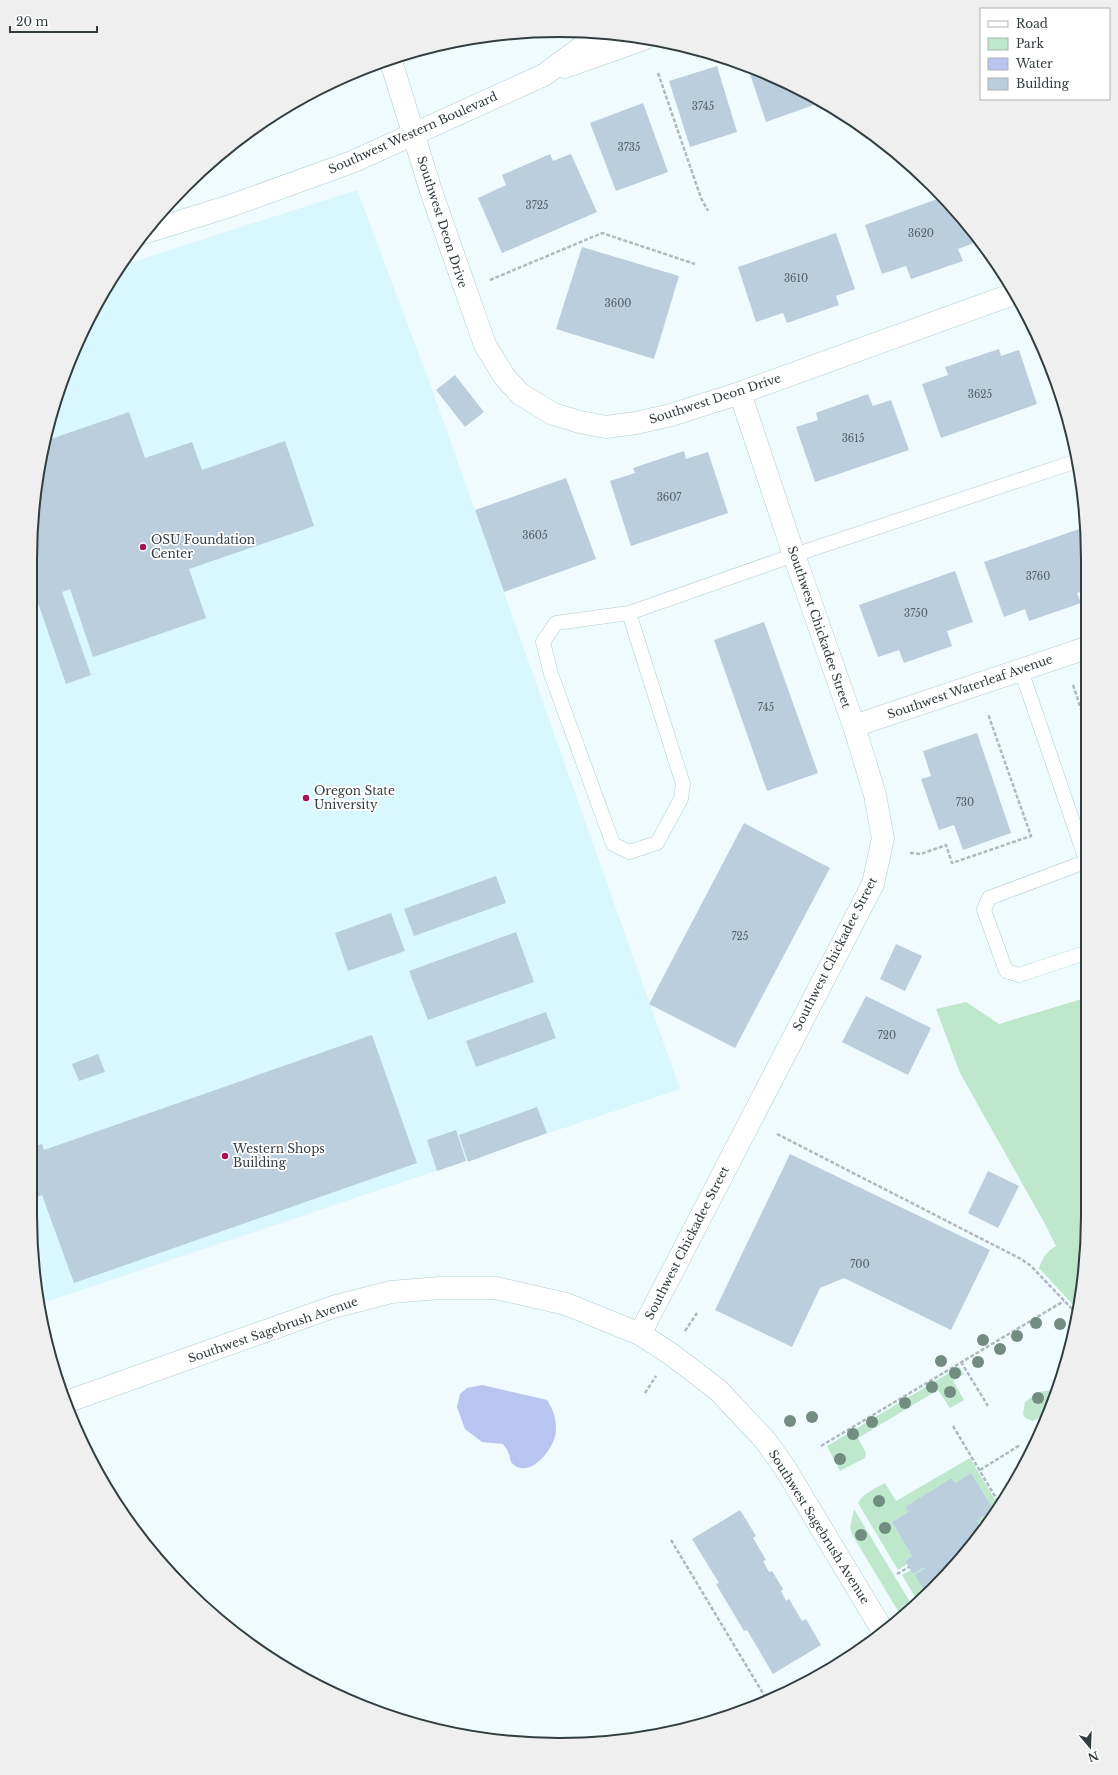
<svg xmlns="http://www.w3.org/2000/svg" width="1118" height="1775" viewBox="0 0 1118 1775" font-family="'Libre Baskerville',serif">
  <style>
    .built { fill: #d9f7ff }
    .green { fill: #bee7cc }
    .water { fill: #b8c5f1 }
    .building { fill: #bacede }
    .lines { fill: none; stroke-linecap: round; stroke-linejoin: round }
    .lane-casing { stroke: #afcbd2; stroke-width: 15 }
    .street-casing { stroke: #afcbd2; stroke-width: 23 }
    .secondary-casing { stroke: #afcbd2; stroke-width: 23 }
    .path { stroke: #aebabd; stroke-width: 2.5; stroke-dasharray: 4 2; stroke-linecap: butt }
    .lane { stroke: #fff; stroke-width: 14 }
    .street { stroke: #fff; stroke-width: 22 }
    .secondary { stroke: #fff; stroke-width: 22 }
    .tree { fill: #728c82 }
    .poi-dot { fill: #a31459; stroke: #fff; stroke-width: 1.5 }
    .labels { text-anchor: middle; stroke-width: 3.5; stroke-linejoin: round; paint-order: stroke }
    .number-label { font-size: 10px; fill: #546168 }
    .street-label { font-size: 12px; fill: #323d40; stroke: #fff }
    .poi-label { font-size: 12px; fill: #323d40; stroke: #fff; text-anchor: start }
    .rim { fill: none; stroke: #323d40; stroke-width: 2 }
  </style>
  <rect width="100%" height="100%" fill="#effbfe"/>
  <path class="built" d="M 357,190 L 429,381 L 680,1089 L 39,1304 L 35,1285 L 34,490 L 70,356 L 123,265 Z"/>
  <path class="green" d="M 1085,998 L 1084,1285 L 1077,1309 L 1039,1268 C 1043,1257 1046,1252 1056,1246 L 1045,1224 L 960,1073 L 936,1009 L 966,1002 L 999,1024 Z
    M 959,1367 L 964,1374 L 953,1381 L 964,1400 L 950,1408 L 938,1390 L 858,1438 L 866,1453 L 865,1458 L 840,1471 L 827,1446 Z
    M 1052,1390 L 1055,1392 L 1050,1411 L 1033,1421 L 1025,1418 L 1023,1414 L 1025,1402 L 1039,1392 Z
    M 970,1458 L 998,1505 L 991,1516 L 979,1523 L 977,1520 L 994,1510 L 971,1473 L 955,1483 L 952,1479 L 905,1507 L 908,1512 L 892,1522 L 912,1556 L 905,1561 L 907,1564 L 898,1570 L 858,1503 C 863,1493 876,1488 885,1483 L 896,1501 Z
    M 854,1509 L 913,1607 L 901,1616 L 853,1536 L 850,1528 Z
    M 923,1568 L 924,1569 L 916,1575 L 927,1595 L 918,1602 L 902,1575 L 911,1570 L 913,1574 Z"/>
  <path class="water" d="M 482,1385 L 547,1400 C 553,1409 556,1418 556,1429 C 557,1445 532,1479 514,1465 C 509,1461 511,1457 508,1452 C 507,1449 504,1446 503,1444 L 482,1442 L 465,1429 L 457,1407 L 460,1394 L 467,1388 Z"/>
  <path class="building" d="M 717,66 L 737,132 L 690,147 L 669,81 Z
    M 748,68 L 793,85 L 822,102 L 766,122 Z
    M 643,103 L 668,172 L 616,191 L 590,123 Z
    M 550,154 L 553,161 L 571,154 L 597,212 L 502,253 L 478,198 L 506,185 L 502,175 Z
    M 943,197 L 957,210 L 979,241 L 958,249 L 963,261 L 911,279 L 906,266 L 882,274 L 865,225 Z
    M 836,233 L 855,289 L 836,296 L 839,305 L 787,323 L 783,313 L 756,322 L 738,267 Z
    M 582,247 L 679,276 L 654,359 L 556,329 Z
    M 999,349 L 1001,356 L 1019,350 L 1037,404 L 941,438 L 922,384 L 948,375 L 945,367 Z
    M 455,375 L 484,412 L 465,427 L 436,390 Z
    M 868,394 L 873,406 L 891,400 L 909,450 L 815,482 L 796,427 L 818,420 L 816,413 Z
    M 129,412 L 145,458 L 192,442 L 202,470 L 285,441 L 314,526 L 189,569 L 206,618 L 93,657 L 70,589 L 62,592 L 91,675 L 66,684 L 36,597 L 35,597 L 34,490 L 48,440 Z
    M 684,451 L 686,459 L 708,452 L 728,513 L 631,546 L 610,481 L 635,473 L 633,468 Z
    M 566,478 L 596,559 L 504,592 L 475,510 Z
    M 1082,528 L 1087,541 L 1087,590 L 1077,593 L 1081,603 L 1029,621 L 1025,609 L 1004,617 L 984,562 Z
    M 955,571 L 973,622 L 947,631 L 952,646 L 904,663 L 899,650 L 878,657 L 859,605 Z
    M 764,622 L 818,773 L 767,791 L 714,640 Z
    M 977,733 L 1011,833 L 963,850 L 954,825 L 939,830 L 921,779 L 931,776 L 923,751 Z
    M 744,823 L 830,868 L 735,1048 L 649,1004 Z
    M 496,876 L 506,903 L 414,936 L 404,909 Z
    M 391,913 L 405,951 L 348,971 L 335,933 Z
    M 516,932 L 534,982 L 428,1020 L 409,971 Z
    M 896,944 L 922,956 L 905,991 L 880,979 Z
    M 866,996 L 931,1028 L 908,1075 L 842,1042 Z
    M 546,1012 L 556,1038 L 476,1067 L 466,1041 Z
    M 372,1035 L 417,1163 L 74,1283 L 42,1195 L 35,1198 L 35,1146 L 42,1144 L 44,1150 Z
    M 98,1054 L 105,1072 L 79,1081 L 72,1064 Z
    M 537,1107 L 547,1133 L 468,1162 L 459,1135 Z
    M 456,1130 L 466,1161 L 437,1171 L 427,1140 Z
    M 790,1154 L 990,1250 L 951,1330 L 844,1278 L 820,1288 L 792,1347 L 715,1310 Z
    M 988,1171 L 1019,1186 L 998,1228 L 968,1213 Z
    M 971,1473 L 994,1510 L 977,1520 L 983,1530 L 979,1538 L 927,1595 L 915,1575 L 924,1569 L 923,1568 L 913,1574 L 905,1561 L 912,1556 L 892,1522 L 908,1512 L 905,1507 L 952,1478 L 955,1483 Z
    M 740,1510 L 756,1536 L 753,1538 L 766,1560 L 763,1561 L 769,1572 L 772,1571 L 783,1589 L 781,1591 L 786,1601 L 789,1599 L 802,1621 L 806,1619 L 821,1645 L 773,1674 L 747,1630 L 744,1631 L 716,1584 L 719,1583 L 692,1539 Z"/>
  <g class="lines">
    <g class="lane-casing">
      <path id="lane" d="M 629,613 L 683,784 L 681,799 L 657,843 L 629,852 L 613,844 L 551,674 L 543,642 L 556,623 L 629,613 L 794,555 L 1074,462
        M 1021,670 L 1085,857
        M 1085,953 L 1019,975 L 1006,971 L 984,910 L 989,898 L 1085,862"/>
    </g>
    <g class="street-casing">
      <path id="street" d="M 390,58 L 431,191 L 485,345 L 504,376 L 520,394 L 553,414 L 580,422 L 606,427 L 636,423 L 671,415 L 740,393 L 1016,293
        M 854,726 L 1086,648
        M 640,1334 L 873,884 L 883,838 L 875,795 L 854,726 L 794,555 L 740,393"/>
    </g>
    <g class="secondary-casing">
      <path id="secondary" d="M 565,67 L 644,39
        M 143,233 L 230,206 L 352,162 L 544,75 L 602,32
        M 66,1402 L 333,1307 L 391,1292 L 440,1288 L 496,1288 L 566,1304 L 640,1334 L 671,1354 L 718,1390 L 765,1440 L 785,1468 L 883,1631"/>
    </g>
    <path class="path" d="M 658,73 L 701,198 L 708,211
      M 490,280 L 602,233 L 695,264
      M 1073,685 L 1086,724
      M 910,853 L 921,854 L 946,845 L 952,863 L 1031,836 L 988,714
      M 777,1134 L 1021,1259 L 1031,1266 L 1076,1313
      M 685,1331 L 697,1313
      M 961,1362 L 988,1406
      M 645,1393 L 656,1376
      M 953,1426 L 999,1503
      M 821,1446 L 1064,1301
      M 980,1470 L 1020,1445
      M 981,1526 L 988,1522
      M 671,1540 L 767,1700
      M 897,1574 L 909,1567"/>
    <use href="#lane" class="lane"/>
    <use href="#street" class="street"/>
    <use href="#secondary" class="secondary"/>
  </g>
  <g class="tree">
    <circle cx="1036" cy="1323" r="6"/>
    <circle cx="1060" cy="1324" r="6"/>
    <circle cx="1017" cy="1336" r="6"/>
    <circle cx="983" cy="1340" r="6"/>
    <circle cx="1000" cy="1349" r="6"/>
    <circle cx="941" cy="1361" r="6"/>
    <circle cx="978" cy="1362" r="6"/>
    <circle cx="955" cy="1373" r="6"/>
    <circle cx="932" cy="1387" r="6"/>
    <circle cx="950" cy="1392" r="6"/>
    <circle cx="1038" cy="1398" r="6"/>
    <circle cx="905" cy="1403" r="6"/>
    <circle cx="812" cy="1417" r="6"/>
    <circle cx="790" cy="1421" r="6"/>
    <circle cx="872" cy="1422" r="6"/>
    <circle cx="853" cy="1434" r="6"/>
    <circle cx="840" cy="1459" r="6"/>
    <circle cx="879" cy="1501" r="6"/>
    <circle cx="885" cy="1528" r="6"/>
    <circle cx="861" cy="1535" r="6"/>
  </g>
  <g class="poi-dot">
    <circle cx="143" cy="547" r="4"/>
    <circle cx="306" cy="798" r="4"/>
    <circle cx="225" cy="1156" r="4"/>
  </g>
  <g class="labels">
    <g class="number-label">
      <text x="703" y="110">3745</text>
      <text x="629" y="151">3735</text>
      <text x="537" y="209">3725</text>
      <text x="921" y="237">3620</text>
      <text x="796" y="282">3610</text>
      <text x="618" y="307">3600</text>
      <text x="980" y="398">3625</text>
      <text x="853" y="442">3615</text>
      <text x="669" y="501">3607</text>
      <text x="535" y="539">3605</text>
      <text x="1038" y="580">3760</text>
      <text x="916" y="617">3750</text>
      <text x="766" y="711">745</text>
      <text x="965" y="806">730</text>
      <text x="740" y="940">725</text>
      <text x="887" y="1039">720</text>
      <text x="860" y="1268">700</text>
    </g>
    <g class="street-label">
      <text transform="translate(413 133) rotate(-24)" y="4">Southwest Western Boulevard</text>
      <text transform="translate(442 222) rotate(72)" y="4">Southwest Deon Drive</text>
      <text transform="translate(715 399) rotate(-18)" y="4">Southwest Deon Drive</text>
      <text transform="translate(819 627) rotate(71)" y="4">Southwest Chickadee Street</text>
      <text transform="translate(970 687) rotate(-19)" y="4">Southwest Waterleaf Avenue</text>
      <text transform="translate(835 954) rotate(-63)" y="4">Southwest Chickadee Street</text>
      <text transform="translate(687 1243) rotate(-63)" y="4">Southwest Chickadee Street</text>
      <text transform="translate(273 1330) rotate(-19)" y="4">Southwest Sagebrush Avenue</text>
      <text transform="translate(819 1527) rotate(58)" y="4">Southwest Sagebrush Avenue</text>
    </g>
    <g class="poi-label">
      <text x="151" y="544">OSU Foundation<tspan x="151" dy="14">Center</tspan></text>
      <text x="314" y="795">Oregon State<tspan x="314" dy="14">University</tspan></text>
      <text x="233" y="1153">Western Shops<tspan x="233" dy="14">Building</tspan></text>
    </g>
  </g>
  <path d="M0 0H1118V1775H0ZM559 37H559A522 522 0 0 1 1081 559V1216A522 522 0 0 1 559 1738H559A522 522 0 0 1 37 1216V559A522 522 0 0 1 559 37Z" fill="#efeff0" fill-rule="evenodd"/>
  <path class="rim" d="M559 37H559A522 522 0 0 1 1081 559V1216A522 522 0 0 1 559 1738H559A522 522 0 0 1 37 1216V559A522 522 0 0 1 559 37Z"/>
  <rect x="980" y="8" width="130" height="92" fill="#ffffff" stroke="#adb1b3"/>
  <rect x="988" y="21" width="20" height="6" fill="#ffffff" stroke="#adb1b3"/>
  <text x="1016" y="28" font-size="12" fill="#323d40">Road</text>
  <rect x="988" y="38" width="20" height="12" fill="#bee7cc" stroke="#adb1b3"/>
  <text x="1016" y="48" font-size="12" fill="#323d40">Park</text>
  <rect x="988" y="58" width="20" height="12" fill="#b8c5f1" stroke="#adb1b3"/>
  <text x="1016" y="68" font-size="12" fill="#323d40">Water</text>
  <rect x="988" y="78" width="20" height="12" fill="#bacede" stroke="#adb1b3"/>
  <text x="1016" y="88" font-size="12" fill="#323d40">Building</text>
  <g transform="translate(1090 1747) rotate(161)" stroke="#ffffff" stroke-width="3" paint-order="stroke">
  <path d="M0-3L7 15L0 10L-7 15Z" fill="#323d40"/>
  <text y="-6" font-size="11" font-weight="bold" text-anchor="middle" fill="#323d40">N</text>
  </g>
  <path d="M10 26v6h87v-6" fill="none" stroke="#323d40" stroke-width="2"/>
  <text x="16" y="26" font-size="12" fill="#323d40" stroke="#ffffff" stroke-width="3" paint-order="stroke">20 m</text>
</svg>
